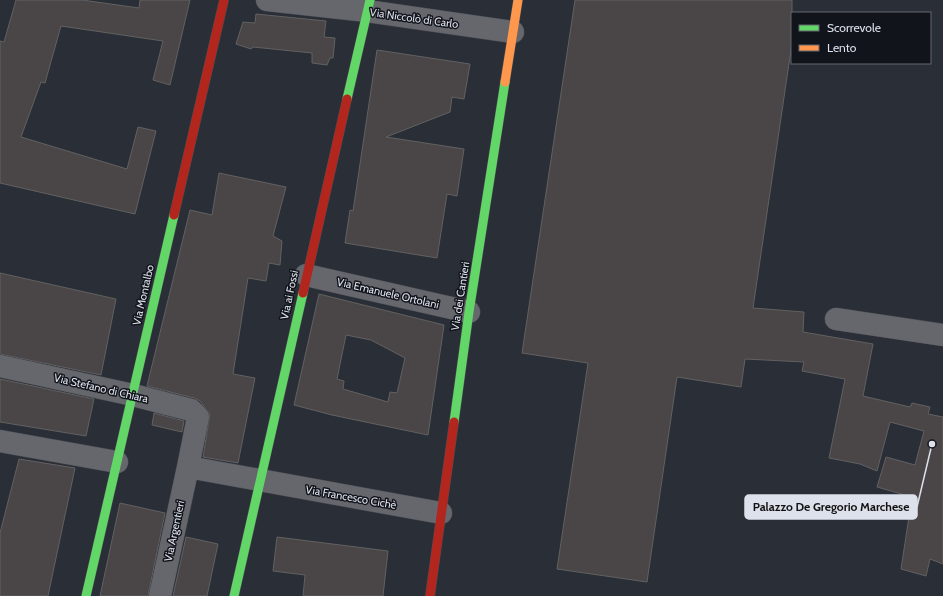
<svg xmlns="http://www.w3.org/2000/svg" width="943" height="596" viewBox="0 0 943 596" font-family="Cabin,sans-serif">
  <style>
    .building { fill: #4a4647; stroke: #626162; fill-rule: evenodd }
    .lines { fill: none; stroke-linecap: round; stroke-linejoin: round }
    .street-casing { stroke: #484b52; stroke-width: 23 }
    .fast-casing { stroke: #484b52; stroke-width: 10 }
    .slow-casing { stroke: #484b52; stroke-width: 10 }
    .jam-casing { stroke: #484b52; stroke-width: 10 }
    .street { stroke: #65676d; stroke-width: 22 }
    .fast { stroke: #63d668; stroke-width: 9 }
    .slow { stroke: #ff974d; stroke-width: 9 }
    .jam { stroke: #b3261e; stroke-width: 9 }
    .labels { text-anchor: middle; stroke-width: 3; stroke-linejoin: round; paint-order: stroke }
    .street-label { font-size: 11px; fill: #dde1eb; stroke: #12141b }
    .leader { fill: none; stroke: #dde1eb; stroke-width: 1.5 }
    .callout-dot { fill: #dde1eb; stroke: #12141b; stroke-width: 1.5 }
    .callout { fill: #dde1eb; stroke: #dde1eb; stroke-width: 1.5 }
    .callout-label { font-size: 12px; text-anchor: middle; font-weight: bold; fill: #111 }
  </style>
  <rect width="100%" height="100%" fill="#2a2e36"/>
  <path class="building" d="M 16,0 L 82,0 L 139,8 L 140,0 L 190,0 L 170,85 L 153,80 L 163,41 L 61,26 L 45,83 L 41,82 L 21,137 L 127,169 L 138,127 L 156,131 L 135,214 L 0,183 L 0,41 L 4,42 Z
    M 575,0 L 792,0 L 792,43 L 753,308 L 804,312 L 803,332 L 873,344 L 863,396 L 910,407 L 912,403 L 930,407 L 928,414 L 943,417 L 943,564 L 930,559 L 926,576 L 901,569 L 912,497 L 877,487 L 886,457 L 915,465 L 924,431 L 890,422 L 877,471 L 860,464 L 829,458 L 845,379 L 802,371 L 804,362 L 745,359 L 741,387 L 677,377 L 647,582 L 557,569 L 588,363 L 522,353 Z
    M 256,14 L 326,21 L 324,37 L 335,38 L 333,58 L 330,58 L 327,65 L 312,63 L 312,53 L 253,47 L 251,49 L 236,44 L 243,22 L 255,23 Z
    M 377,50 L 470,64 L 464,99 L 452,97 L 450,112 L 386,137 L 464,149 L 457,196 L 447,194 L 437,258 L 345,243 L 350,210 L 353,211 Z
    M 219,173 L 286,187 L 273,236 L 282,241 L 280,265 L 269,263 L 266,281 L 248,278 L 233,374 L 255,378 L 238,463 L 203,457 L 210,414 L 200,401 L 194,398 L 147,386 L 190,210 L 212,215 Z
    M 0,273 L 116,299 L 101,375 L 0,354 Z
    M 319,294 L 444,325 L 428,435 L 332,415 L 294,405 ZM 346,335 L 371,340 L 405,358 L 397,393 L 390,392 L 388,402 L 343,389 L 344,381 L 337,379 Z
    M 0,379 L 94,399 L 86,436 L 0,422 Z
    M 154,413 L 184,421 L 182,432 L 152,425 Z
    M 19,459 L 75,468 L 48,596 L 0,596 L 0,533 Z
    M 120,503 L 165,513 L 148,596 L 100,596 Z
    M 186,537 L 218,544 L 207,596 L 173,596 Z
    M 277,537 L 388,551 L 383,596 L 303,596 L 305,575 L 273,571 Z"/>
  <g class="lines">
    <g class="street-casing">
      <path id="street" d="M 267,0 L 367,11 L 513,32
        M 306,275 L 469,312
        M 836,319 L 943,335
        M 0,366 L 133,395 L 191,410 L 198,417 L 188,467 L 441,513
        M 0,441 L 117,462
        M 160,596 L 188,467"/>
    </g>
    <g class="fast-casing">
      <path id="fast" d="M 347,99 L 370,0
        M 454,422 L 469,312 L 505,82
        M 86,596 L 174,215
        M 234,596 L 303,293"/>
    </g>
    <g class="slow-casing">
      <path id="slow" d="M 505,82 L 518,0"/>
    </g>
    <g class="jam-casing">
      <path id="jam" d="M 174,215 L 224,0
        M 303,293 L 347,99
        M 430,596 L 454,422"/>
    </g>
    <use href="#street" class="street"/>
    <use href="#fast" class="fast"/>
    <use href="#slow" class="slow"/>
    <use href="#jam" class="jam"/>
  </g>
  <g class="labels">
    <g class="street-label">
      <text transform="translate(414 18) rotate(8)" y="4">Via Niccolò di Carlo</text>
      <text transform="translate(388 293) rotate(13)" y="4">Via Emanuele Ortolani</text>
      <text transform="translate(143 295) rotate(-77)" y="4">Via Montalbo</text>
      <text transform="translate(289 295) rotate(-78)" y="4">Via ai Fossi</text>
      <text transform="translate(460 296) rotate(-81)" y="4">Via dei Cantieri</text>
      <text transform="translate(101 388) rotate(13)" y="4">Via Stefano di Chiara</text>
      <text transform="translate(351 497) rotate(10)" y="4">Via Francesco Cichè</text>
      <text transform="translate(174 531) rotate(-78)" y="4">Via Argentieri</text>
    </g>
  </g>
  <path class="leader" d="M932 444L917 507"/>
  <circle class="callout-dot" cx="932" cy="444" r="4"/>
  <rect class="callout" x="745" y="495" width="172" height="24" rx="4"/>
  <g class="callout-label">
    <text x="831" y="511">Palazzo De Gregorio Marchese</text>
  </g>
  <rect x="791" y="12" width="140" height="52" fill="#12141b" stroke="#63666e"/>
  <rect x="799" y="25" width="20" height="6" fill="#63d668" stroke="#63666e"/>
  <text x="827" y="32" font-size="12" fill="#dde1eb">Scorrevole</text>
  <rect x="799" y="45" width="20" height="6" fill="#ff974d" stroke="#63666e"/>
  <text x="827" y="52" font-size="12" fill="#dde1eb">Lento</text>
</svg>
